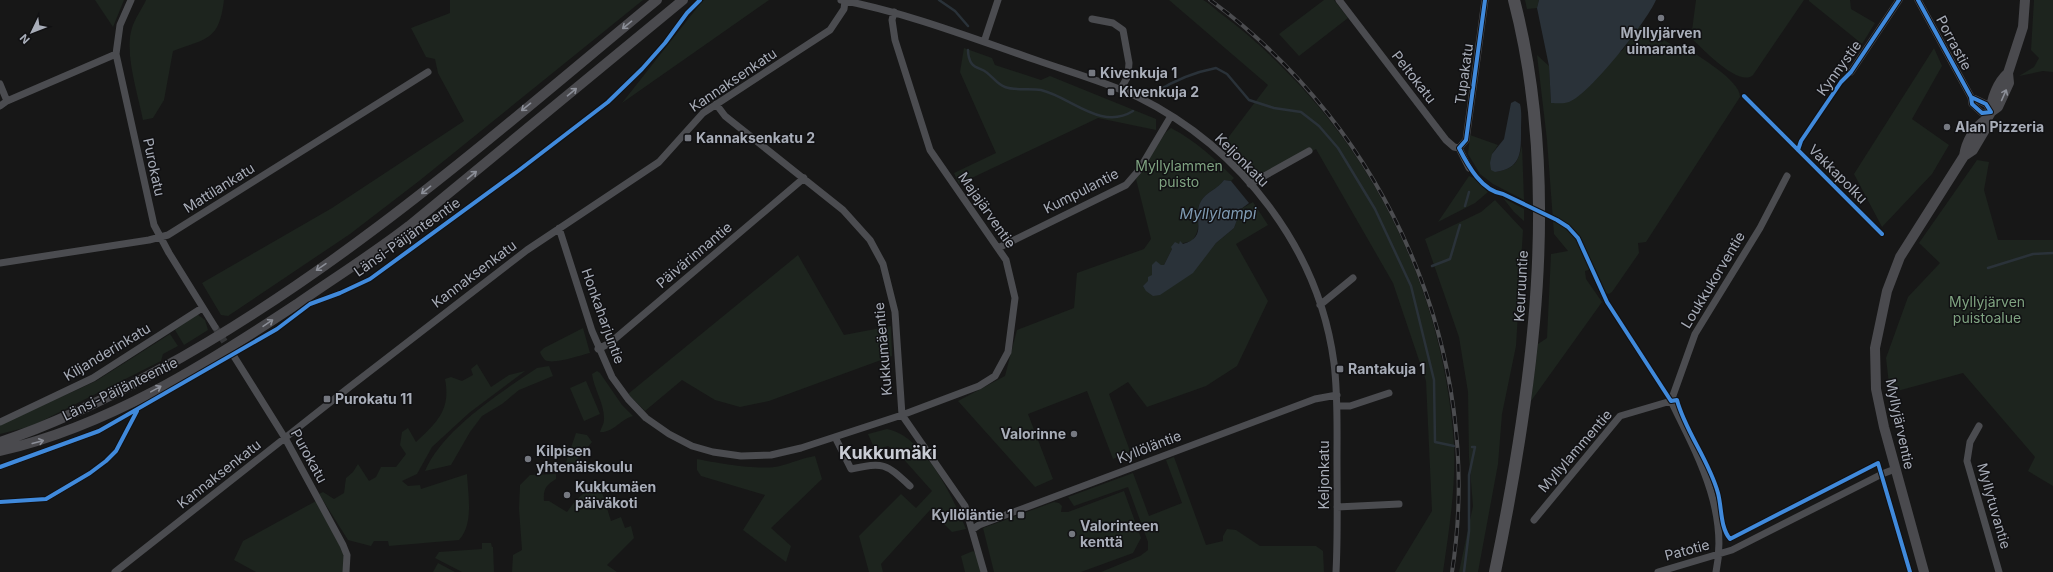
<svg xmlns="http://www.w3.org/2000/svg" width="2053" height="572" viewBox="0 0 2053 572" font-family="Inter,sans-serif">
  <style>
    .green { fill: #1d241e }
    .water { fill: #2a3239 }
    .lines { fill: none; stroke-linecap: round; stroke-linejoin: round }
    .stream { stroke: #2a3239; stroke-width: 2.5 }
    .minor-tunnel { stroke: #343537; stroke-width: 7; stroke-dasharray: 7 3.5; stroke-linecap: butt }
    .minor { stroke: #4b4c50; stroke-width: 7 }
    .secondary { stroke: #4a4a4e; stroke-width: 10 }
    .trunk { stroke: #4e4e52; stroke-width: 12 }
    .rail-casing { stroke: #4b4c4f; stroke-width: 4 }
    .rail { stroke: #111113; stroke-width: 2.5; stroke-dasharray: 8; stroke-linecap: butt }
    .cycleway-casing { stroke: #111113; stroke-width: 6 }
    .cycleway { stroke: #408adc; stroke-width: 4 }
    .oneway { stroke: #8c8f98 }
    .poi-dot { fill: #757880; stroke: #111113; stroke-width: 1.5 }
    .labels { text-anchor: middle; stroke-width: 3; stroke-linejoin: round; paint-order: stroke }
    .poi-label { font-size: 14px; font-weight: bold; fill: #a8adb8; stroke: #111113; text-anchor: start }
    .street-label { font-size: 14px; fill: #a8adb8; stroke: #111113 }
    .park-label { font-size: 14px; fill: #7fa381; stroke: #111113 }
    .water-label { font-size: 15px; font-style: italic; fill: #7f9bb3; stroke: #111113 }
    .district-label { font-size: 18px; font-weight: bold; fill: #c9ccd4; stroke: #111113 }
  </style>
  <rect width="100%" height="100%" fill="#171717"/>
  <path class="green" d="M 95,0 L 124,0 L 113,27 Z
    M 146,0 L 224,0 C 219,41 207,38 173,51 L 164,100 L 153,118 L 143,120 C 138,94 124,53 132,28 C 135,18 142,9 146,0 Z
    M 450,0 L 643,0 L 419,181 L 350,234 L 228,316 L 221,315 L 202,283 L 332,208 L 464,121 L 438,73 L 435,59 L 426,57 L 411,28 L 450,13 Z
    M 704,0 L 769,0 L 622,103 L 700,4 Z
    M 1169,0 C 1178,0 1195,0 1203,0 C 1209,3 1215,9 1220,13 C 1242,29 1261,46 1280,65 C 1383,166 1444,301 1454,444 C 1456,487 1449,530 1443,572 L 1395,572 L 1432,511 L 1426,381 L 1393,283 L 1316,149 L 1256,184 L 1221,147 L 1268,85 Z
    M 1324,0 L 1334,0 L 1348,18 L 1299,56 L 1279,34 Z
    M 1525,0 L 1539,0 L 1537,8 L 1527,9 Z
    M 1696,0 L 1804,0 L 1753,75 C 1739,88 1702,48 1691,38 Z
    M 1809,0 L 1850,0 L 1851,9 L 1875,23 L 1862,44 L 1809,1 Z
    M 2034,0 L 2053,0 L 2053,72 L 2043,71 L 2019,76 L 2034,67 L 2039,58 L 2031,50 Z
    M 1648,25 L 1662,42 L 1658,48 L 1664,40 L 1682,51 L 1685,47 C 1698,56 1741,81 1740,97 L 1646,242 L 1638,243 L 1639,253 L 1612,292 L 1609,294 L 1606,293 L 1595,268 L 1585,271 L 1586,279 L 1602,302 L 1531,401 L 1538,344 L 1547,338 L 1551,254 L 1568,251 L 1554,234 L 1547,140 L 1537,55 L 1549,66 L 1551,103 L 1623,50 L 1638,27 Z
    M 964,48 L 992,58 L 995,65 L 1041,80 L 1050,76 L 1156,119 L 1156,130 L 1098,118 L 959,184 L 954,173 L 996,153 L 960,72 Z
    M 1934,48 L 1942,66 L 1912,119 L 1949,145 L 1932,174 L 1882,227 L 1854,174 Z
    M 1171,128 C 1196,141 1215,159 1234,178 L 1231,181 L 1224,180 C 1218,189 1206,192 1201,201 C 1192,217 1205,224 1192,241 L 1179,244 L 1172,249 L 1164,265 L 1161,265 L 1152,275 L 1207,254 L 1216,243 L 1234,228 L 1241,209 L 1253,202 L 1268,225 L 1236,244 L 1268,301 L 1237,366 L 1206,386 L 1147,407 L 1128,382 L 1109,394 L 1130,451 L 1113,459 L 1087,391 L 1028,414 L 1053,479 L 1035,487 L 958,401 L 1005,376 L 1017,330 L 1074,308 L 1077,273 L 1144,249 L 1151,239 L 1136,179 L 1166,132 Z
    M 1470,135 L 1498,145 L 1492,154 L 1495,172 C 1514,169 1518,163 1522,145 L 1524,200 L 1493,184 L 1480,174 L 1468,154 Z
    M 1977,160 L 1989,162 L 1984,190 L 1998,240 L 2053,240 L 2053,486 L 2028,471 L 2035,457 L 1963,373 L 1890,393 L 1886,358 L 1908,297 L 1940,263 L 1919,243 Z
    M 1469,176 L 1474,178 L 1488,192 L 1475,203 L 1438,222 Z
    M 1503,198 L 1524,209 L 1524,221 L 1514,212 Z
    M 1495,200 L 1523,230 L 1516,346 L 1502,414 L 1498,464 L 1478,572 L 1459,572 L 1473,506 L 1469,458 L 1468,392 L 1459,337 L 1425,239 L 1481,212 Z
    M 798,255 L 844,335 L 891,326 L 892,356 L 769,401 L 740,407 L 715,400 L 682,380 L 645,411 L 628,394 Z
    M 197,314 L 205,320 L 208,330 L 184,345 L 175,330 Z
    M 583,328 L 590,353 C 581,355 553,365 545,360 C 543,358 541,355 540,352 L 544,348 Z
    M 170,334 L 178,346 L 163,354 L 161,361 L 32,426 L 0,434 L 0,425 L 96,381 Z
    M 477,364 L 491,387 L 509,375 L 525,371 L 469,413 L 432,447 L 417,474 L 402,481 L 408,486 L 420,485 L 421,489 L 467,474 C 468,495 474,524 459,540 L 389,546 L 388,541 L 374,541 L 371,546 L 348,540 L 319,494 L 323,492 L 334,499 L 344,493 L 346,478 L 353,472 L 358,464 L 369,481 L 376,477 L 381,467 L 396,467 L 406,454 L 400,445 L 402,432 L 408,428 L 416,442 C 437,422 451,410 445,379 L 451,377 L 462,381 L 473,375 L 471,369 Z
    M 549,366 L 553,376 L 519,390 L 502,404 L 482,416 L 470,432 L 451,465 L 425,471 C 442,430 501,392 537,368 Z
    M 597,371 L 600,373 L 622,405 L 633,416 C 621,419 613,433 600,432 C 601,428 604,424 604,420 C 605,405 594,389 592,374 Z
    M 586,381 L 600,414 L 584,421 L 570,388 Z
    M 887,429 C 924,436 953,497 966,529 L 952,532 L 930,510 L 881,564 L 883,572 L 869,572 L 859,536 L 901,494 L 916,508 L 932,491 L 899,454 L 888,446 L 875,450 L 868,434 Z
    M 576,433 L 587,435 L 592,442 L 574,463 L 563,471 Z
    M 815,456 L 822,479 L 771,528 L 791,546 L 786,562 L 743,530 L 765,495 L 701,476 L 697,470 L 697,459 C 717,463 761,471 780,466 C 792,463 802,458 815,456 Z
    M 1174,457 L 1206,545 L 1223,541 L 1223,536 L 1227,529 L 1236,530 L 1260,546 L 1316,546 L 1323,551 L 1324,572 L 1101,572 L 1140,556 L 1148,550 L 1148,542 L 1128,487 L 1074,506 L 1068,497 L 1133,473 L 1149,516 L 1182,503 L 1166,460 Z
    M 556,474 L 556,479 C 546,485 543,489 544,501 L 549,501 L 567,512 C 576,499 584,490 600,486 L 611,521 L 621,517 L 625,528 L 631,526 L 634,538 L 607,565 L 617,572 L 512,572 L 513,555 L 522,550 L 519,509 L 520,485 L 530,475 Z
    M 1124,491 L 1141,538 L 1133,553 L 1081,572 L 994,572 L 983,528 L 1054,502 L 1059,503 L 1062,506 L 1061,512 L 1068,512 Z
    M 316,501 L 339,544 L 344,556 L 343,572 L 256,572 L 234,560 L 243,541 Z
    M 482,543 L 491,543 L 492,547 L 493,547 L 494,572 L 462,572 L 435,558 L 439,552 L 482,549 Z
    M 973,551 L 977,555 L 981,572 L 965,572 L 961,556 Z
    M 438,563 L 455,572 L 433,572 Z"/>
  <path class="water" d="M 1539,0 L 1656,0 C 1647,21 1590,94 1569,102 C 1564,104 1556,103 1551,103 L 1549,66 L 1537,8 Z
    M 1515,101 L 1520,104 C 1522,112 1521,121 1521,129 C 1521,152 1522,168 1495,172 L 1491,170 L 1490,163 L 1492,154 L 1504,139 L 1511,103 Z
    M 1224,180 L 1231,181 L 1249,203 L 1241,209 L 1234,228 L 1216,243 L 1193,273 L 1160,295 L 1153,296 L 1146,291 L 1143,286 L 1148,281 L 1148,277 L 1152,275 L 1152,265 L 1156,261 L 1161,265 L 1164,265 L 1172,249 L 1171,247 L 1175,242 L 1179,244 L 1180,241 L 1183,244 C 1210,236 1191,218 1201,201 C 1206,192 1218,189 1224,180 Z"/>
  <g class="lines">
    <path class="stream" d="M 939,0 L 955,11 L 968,26
      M 968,50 C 968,55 969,60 972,64 C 975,68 982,69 986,72 C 992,76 998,85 1005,87 C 1016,91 1030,88 1041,90 C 1071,97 1101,131 1133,111
      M 1154,93 C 1173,81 1195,72 1216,68 L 1227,74 L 1249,100 L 1274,108 L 1301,112 L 1319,126 L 1338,148 L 1375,209 L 1411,286 L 1434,380 L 1435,442 L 1454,446
      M 1465,206 L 1469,192
      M 1432,266 L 1450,259 L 1460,225
      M 1988,268 L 2033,254 L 2053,253
      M 1464,572 L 1469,531 L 1469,475 L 1475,447 L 1472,447"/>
    <path class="minor-tunnel" d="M 215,327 L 235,358"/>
    <path class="minor" d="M 131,0 L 120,25 L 116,54 L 154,225 L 169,253 L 215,327
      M 841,0 C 908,13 972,38 1036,60 C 1070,72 1106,82 1138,97 C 1241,148 1319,249 1334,363 C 1338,395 1337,427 1337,459 C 1337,497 1338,534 1336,572
      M 1339,0 L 1446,140 L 1454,147 L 1459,148 L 1469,168
      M 1918,0 L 1971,97 L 1972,104 L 1982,113 L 1991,112 L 1986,104 L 1971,97
      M 1092,19 L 1113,23 L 1123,30 L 1129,63 L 1128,76 L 1120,90
      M 984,42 L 998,0
      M 1851,72 L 1899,0
      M 0,84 L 7,101
      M 716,104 L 725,116 L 843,210 L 870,240 L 883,264 L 895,312 L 902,415 L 965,506 L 984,572
      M 0,106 L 7,101 L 116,54
      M 1459,148 L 1466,140 L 1485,0
      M 1250,184 L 1309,151
      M 559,228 L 592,331 L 612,377 L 628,399 L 646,418 L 669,434 L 692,446 L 713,452 L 741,456 L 771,455 L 801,448 L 902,415 L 979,386 L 995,376 L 1008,352 L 1015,298 L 1006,260 L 930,150 L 895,40 L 892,20 L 894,12
      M 998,248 L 1126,185 L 1139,170 L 1171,116
      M 0,263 L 149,240 L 168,235 L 428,72
      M 1320,305 L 1353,278
      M 598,349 L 610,343 L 804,178
      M 235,358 L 285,438 L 343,545 L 347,555 L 346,572
      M 1671,401 L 1695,334 L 1760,228 L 1787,176
      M 1671,401 C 1697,454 1729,511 1716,572
      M 1337,406 L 1350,406 L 1389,393
      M 0,422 L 93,378 L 202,308
      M 1979,426 L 1970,442 L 1967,461 L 1999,572
      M 837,441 L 851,469 C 884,462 885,463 910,486
      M 1337,507 L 1399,504
      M 1534,520 L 1620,416 L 1671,401
      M 973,529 L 979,525 L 1315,399 L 1337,395
      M 115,572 L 347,389 L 527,250 L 659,162 L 703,113 L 830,30 L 844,9 L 845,1
      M 1658,572 L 1732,550 L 1882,474 L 1895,469"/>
    <path class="secondary" d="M 1991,112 C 1991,98 1998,82 2008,73
      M 1964,156 C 1966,142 1974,127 1987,119
      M 0,442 C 55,424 106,399 157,371 C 340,272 497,132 657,0
      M 0,451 C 108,426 205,365 297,304 C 334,278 373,254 409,226 L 683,0
      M 1924,572 L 1884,427 L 1876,389 L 1875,348 L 1887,291 L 1900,257 L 1964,156 L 1973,150 L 1986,128 L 1987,119 L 1991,112 L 1998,107 L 2009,83 L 2008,73 L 2023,27 L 2025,0"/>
    <path class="trunk" d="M 1495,572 C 1533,388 1562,184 1514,0"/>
    <g class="rail-casing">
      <path id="rail" d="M 1210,0 C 1388,130 1486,354 1452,572"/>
    </g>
    <use href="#rail" class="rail"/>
    <g class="cycleway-casing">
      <path id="cycleway" d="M 1485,0 L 1466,140 L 1459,148 C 1468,166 1482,191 1503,194 L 1557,220 L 1568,227 L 1578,238 L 1607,302 L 1671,401 L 1677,400 C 1685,431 1709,460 1718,493 C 1722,508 1720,527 1730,539 L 1878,463 L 1910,572
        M 1918,0 L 1971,97 L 1972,104 L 1982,113 L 1991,112 L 1986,104 L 1971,97
        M 1744,96 L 1882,234
        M 1798,150 L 1801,141 L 1841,82 L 1851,72 L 1899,0
        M 0,467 L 99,431 L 277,329 L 310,304 L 340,293 L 370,279 L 518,171 L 608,102 L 642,69 L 665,43 L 687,13 L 700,0
        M 0,502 L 46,499 L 90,473 L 106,461 L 116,451 L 137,411"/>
    </g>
    <use href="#cycleway" class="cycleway"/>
  </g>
  <defs><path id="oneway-shaft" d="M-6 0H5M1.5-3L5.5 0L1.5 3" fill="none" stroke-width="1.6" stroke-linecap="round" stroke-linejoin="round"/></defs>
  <g class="oneway">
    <use href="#oneway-shaft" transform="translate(627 25) rotate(141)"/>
    <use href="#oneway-shaft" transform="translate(572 92) rotate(-40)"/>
    <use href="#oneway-shaft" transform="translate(2004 95) rotate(-66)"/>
    <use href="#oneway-shaft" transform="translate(526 107) rotate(141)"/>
    <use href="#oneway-shaft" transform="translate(472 175) rotate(-40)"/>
    <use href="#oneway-shaft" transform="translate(426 190) rotate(141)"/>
    <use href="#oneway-shaft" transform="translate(321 267) rotate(145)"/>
    <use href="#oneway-shaft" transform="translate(268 323) rotate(-34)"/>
    <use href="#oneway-shaft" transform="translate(156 389) rotate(-29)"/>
    <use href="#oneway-shaft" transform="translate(38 442) rotate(-15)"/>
  </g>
  <g class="poi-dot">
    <circle cx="1661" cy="18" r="4"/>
    <rect x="1088" y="69" width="8" height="8" rx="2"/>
    <rect x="1107" y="88" width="8" height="8" rx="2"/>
    <circle cx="1947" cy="127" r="4"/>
    <rect x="684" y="134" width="8" height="8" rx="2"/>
    <rect x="1336" y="365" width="8" height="8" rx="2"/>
    <rect x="323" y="395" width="8" height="8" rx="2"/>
    <circle cx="1074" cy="434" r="4"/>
    <circle cx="528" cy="459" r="4"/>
    <circle cx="567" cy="495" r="4"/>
    <rect x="1017" y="511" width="8" height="8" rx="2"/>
    <circle cx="1072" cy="534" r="4"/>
  </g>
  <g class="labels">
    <g class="poi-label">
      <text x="1661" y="38" text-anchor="middle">Myllyjärven<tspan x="1661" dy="16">uimaranta</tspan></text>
      <text x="1100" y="78">Kivenkuja 1</text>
      <text x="1119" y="97">Kivenkuja 2</text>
      <text x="1955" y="132">Alan Pizzeria</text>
      <text x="696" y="143">Kannaksenkatu 2</text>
      <text x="1348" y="374">Rantakuja 1</text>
      <text x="335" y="404">Purokatu 11</text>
      <text x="1066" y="439" text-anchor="end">Valorinne</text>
      <text x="536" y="456">Kilpisen<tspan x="536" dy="16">yhtenäiskoulu</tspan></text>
      <text x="575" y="492">Kukkumäen<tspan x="575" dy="16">päiväkoti</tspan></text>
      <text x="1013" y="520" text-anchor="end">Kyllöläntie 1</text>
      <text x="1080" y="531">Valorinteen<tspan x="1080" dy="16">kenttä</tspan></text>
    </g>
    <g class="street-label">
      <text transform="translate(1954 43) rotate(62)" y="5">Porrastie</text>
      <text transform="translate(1839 68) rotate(-54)" y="5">Kynnystie</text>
      <text transform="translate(1464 74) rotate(-82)" y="5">Tupakatu</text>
      <text transform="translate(1414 77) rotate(52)" y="5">Peltokatu</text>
      <text transform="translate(733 80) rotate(-34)" y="5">Kannaksenkatu</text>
      <text transform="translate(1242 160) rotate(45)" y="5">Keljonkatu</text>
      <text transform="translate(154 167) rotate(78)" y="5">Purokatu</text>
      <text transform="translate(1838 174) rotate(45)" y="5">Vakkapolku</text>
      <text transform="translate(219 188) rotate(-32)" y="5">Mattilankatu</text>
      <text transform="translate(1081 191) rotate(-27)" y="5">Kumpulantie</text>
      <text transform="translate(987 210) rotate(55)" y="5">Majajärventie</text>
      <text transform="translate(407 237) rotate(-35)" y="5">Länsi-Päijänteentie</text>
      <text transform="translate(694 255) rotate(-40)" y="5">Päivärinnantie</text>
      <text transform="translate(474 274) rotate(-37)" y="5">Kannaksenkatu</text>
      <text transform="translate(1713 280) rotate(-59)" y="5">Loukkukorventie</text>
      <text transform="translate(1521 286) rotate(-87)" y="5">Keuruuntie</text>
      <text transform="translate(603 316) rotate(70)" y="5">Honkaharjuntie</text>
      <text transform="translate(883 349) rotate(-95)" y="5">Kukkumäentie</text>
      <text transform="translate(107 352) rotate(-31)" y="5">Kiljanderinkatu</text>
      <text transform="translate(120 389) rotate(-26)" y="5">Länsi-Päijänteentie</text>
      <text transform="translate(1900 424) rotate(78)" y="5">Myllyjärventie</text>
      <text transform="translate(1149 447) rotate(-21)" y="5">Kyllöläntie</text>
      <text transform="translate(1575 451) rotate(-49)" y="5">Myllylammentie</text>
      <text transform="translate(309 456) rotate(61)" y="5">Purokatu</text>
      <text transform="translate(219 474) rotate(-38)" y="5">Kannaksenkatu</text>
      <text transform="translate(1324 475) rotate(-90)" y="5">Keljonkatu</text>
      <text transform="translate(1994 506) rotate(74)" y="5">Myllytuvantie</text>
      <text transform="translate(1687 550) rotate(-15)" y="5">Patotie</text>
    </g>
    <g class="park-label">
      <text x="1179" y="171">Myllylammen<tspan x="1179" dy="16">puisto</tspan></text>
      <text x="1987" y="307">Myllyjärven<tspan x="1987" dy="16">puistoalue</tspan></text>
    </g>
    <g class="water-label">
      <text x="1218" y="219">Myllylampi</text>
    </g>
    <g class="district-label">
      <text x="888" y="459">Kukkumäki</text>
    </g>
  </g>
  <g transform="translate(32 32) rotate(227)" stroke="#111113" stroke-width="3" paint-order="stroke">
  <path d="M0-3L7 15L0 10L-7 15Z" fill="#a8adb8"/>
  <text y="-6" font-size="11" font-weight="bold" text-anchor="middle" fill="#a8adb8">N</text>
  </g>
</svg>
